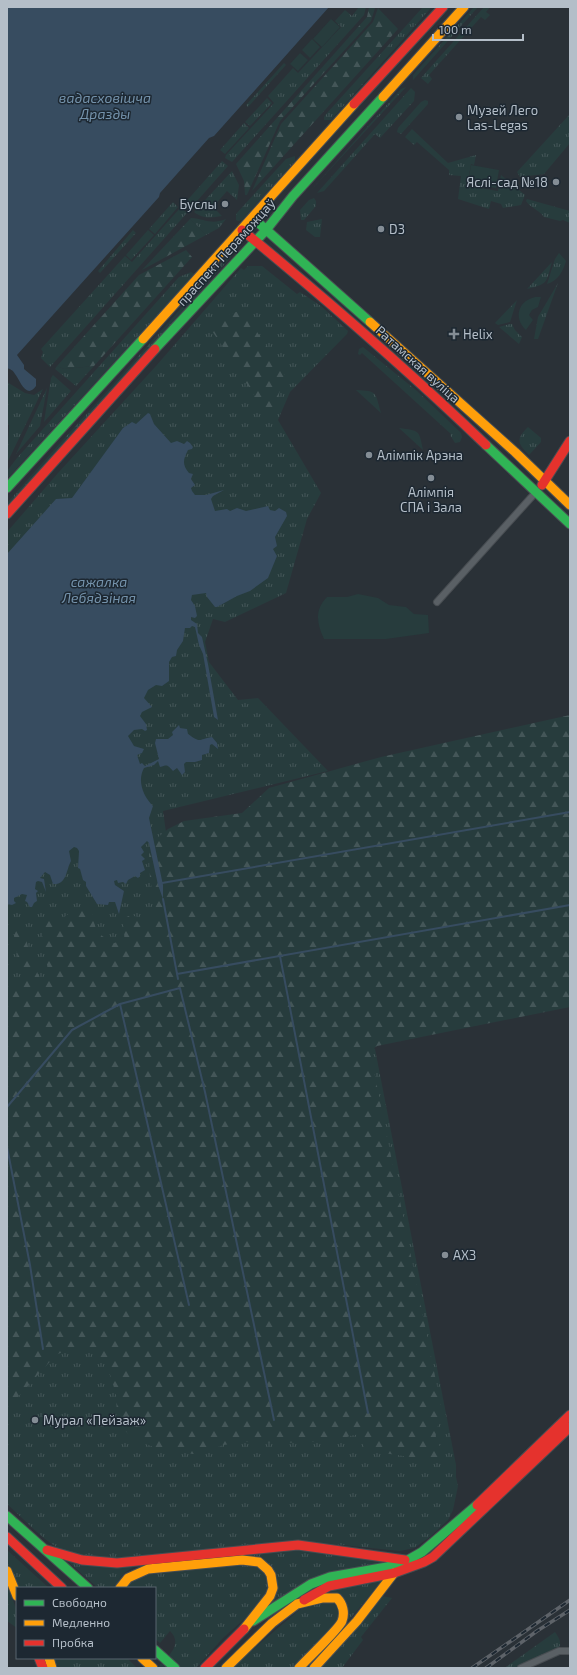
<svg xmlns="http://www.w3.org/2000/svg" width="577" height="1675" viewBox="0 0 577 1675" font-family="'Exo 2',sans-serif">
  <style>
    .grass { fill: url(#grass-tufts) }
    .forest { fill: url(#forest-firs) }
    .park { fill: #273c3d }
    .water { fill: #374c60 }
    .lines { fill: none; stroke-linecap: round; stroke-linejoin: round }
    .stream { stroke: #374c60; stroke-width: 2 }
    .street-casing { stroke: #484d52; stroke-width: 8 }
    .fast-casing { stroke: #484d52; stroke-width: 11 }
    .slow-casing { stroke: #484d52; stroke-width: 11 }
    .jam-casing { stroke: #484d52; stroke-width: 11 }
    .street { stroke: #5a6065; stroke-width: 6 }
    .fast { stroke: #30b455; stroke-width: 9 }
    .slow { stroke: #ff9f0a; stroke-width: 9 }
    .jam { stroke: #e5322d; stroke-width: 9 }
    .rail-casing { stroke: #5e6369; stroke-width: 3.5 }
    .rail { stroke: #1d2832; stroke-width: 2; stroke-dasharray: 6; stroke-linecap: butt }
    .poi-dot { fill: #848d95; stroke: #1d2832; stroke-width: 1.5 }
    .labels { text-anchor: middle; stroke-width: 3; stroke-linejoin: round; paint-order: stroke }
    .poi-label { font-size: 13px; fill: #b4bec8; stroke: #1d2832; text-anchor: start }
    .street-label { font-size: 13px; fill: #b4bec8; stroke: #1d2832 }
    .water-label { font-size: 14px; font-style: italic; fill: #7492ab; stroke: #1d2832 }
  </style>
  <defs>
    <pattern id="grass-tufts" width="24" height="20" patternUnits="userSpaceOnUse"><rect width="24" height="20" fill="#273c3d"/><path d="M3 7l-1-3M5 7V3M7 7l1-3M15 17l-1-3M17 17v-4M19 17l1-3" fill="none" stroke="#445658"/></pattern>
    <pattern id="forest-firs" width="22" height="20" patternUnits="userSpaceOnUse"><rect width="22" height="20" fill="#273c3d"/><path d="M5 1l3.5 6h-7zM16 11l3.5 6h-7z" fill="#445658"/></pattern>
  </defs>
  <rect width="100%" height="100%" fill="#2a3137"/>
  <path class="grass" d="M 359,7 L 366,7 L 364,15 L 232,162 L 225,158 L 226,155 L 274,103 L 268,96 L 293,68 L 298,73 L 341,27 L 335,21 L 345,10 L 352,16 Z
    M 423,7 L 430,7 L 430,9 L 331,120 L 324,120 L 324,117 L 327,113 Z
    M 474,7 L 478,7 L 413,80 L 413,75 Z
    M 484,7 L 490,7 L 486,12 L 490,15 L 485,20 L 481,17 L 429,75 L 432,79 L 428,84 L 421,78 Z
    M 284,63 L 286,65 L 248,107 L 246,105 Z
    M 406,87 L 312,189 L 401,89 Z
    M 411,88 L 415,92 L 414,101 L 380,138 L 375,134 L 324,191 L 317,193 Z
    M 267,98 L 272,103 L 250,126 L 245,122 Z
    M 425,100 L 428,101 L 428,104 L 401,134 L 397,132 L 398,128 L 421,102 Z
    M 570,114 L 570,143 L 544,174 L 520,177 L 517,172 Z
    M 244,123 L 249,128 L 225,154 L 220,150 Z
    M 412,129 L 448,163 L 476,155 L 474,165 L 471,164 L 467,186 L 498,191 L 501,175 L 525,195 L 521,205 L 503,208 L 501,204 L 491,201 L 489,209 L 458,199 L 461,176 L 449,175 L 449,170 L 417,142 L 414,145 L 405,137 Z
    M 295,156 L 295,161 L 242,220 L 238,221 L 236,220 L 236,214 L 286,159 Z
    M 222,161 L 228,166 L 190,209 L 184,204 Z
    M 232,171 L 239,185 L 237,200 L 227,191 L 213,207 L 222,216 C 211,218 203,219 194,212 Z
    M 314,198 L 316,201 L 316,206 L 304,220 L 301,220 L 300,210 L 309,200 Z
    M 527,199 L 570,211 L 570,223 L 563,220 L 560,221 L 544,217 C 539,210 531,208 526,201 Z
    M 173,202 L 178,207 L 155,234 L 149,229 Z
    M 181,207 L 187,213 L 50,367 L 41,358 L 43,352 L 41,349 L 125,256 L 132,262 Z
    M 191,218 C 205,219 211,225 226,219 L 219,228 L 206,235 L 190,219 Z
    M 322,219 L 320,237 L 315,237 L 306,230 L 307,222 Z
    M 133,230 L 136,233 L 100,273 L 98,271 Z
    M 148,230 L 154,235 L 131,260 L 126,255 Z
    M 559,253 L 566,261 C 563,271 558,281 547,284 L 555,259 Z
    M 228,255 L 231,257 L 7,509 L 7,503 C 80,420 155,339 228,255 Z
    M 552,262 C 546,282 549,284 527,289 Z
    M 248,266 L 262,266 L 297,294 L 300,292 L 321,306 L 348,331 L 347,334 L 290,392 L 278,420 L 321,493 L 307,519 L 286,593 L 225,622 L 213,619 L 205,642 L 209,662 L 238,700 L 258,698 L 328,771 L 163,811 L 186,974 L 275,961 L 375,1049 L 456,1465 L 456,1477 L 458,1486 L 453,1510 L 448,1520 L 430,1537 L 414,1548 L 400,1551 L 323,1543 L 296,1542 L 117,1559 C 102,1559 79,1559 65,1552 C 43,1541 25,1520 7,1504 L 7,532 L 58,473 L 156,366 L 241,268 L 244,270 Z
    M 191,272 L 194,274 L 160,312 L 7,479 L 7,471 L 17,458 L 179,277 Z
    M 558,283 L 538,339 L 534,339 L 538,317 Z
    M 517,300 L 510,322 L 498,325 L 495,323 Z
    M 510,324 L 512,324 L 515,330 L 522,337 L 519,344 L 499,327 Z
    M 363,347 L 417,391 L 461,433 L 462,437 L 460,442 L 455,443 L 450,435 L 451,434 L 362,353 L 360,355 L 358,354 L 359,349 Z
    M 57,366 L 64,369 L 94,366 L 76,386 L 55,369 Z
    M 53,375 L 71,391 L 44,422 L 51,378 Z
    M 7,382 L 25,393 L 34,395 L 43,389 L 7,463 L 9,425 L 7,423 Z
    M 47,388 L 40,426 L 16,454 Z
    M 356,390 C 378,391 375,392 381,413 Z
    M 528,427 L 541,438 L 541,442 L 529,455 C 517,443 516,439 528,427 Z
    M 399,428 C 419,431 419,429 423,450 Z
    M 7,1550 L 49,1588 L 17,1588 L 7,1565 Z
    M 302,1550 L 386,1560 L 384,1564 L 332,1572 L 316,1577 L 272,1603 C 279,1572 279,1562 246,1555 L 136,1566 C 125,1571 119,1577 115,1588 L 98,1588 L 66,1560 Z
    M 245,1563 L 260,1566 L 269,1582 L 262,1603 L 223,1638 L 196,1668 L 157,1668 C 167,1657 184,1645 170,1631 L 160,1643 L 155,1639 L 155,1588 L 124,1588 L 136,1576 Z
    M 385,1577 L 309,1668 L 304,1668 L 343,1626 L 331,1590 Z
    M 7,1584 L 17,1611 L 17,1628 L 7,1621 Z
    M 382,1596 L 392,1598 L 361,1637 L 363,1640 L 342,1668 L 320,1668 Z
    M 335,1601 L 342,1614 L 297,1668 L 231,1668 L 298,1611 L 313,1602 Z
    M 555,1632 C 560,1639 563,1645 556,1651 L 514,1668 L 506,1667 Z
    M 49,1658 L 127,1658 L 137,1668 L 53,1668 Z"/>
  <path class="forest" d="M 369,7 L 375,8 L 371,21 L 280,121 L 247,195 L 245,195 L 244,181 L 236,164 L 367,17 Z
    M 378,8 L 398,29 L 252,191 L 281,124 L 373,22 Z
    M 190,219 L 206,235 L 142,270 Z
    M 186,250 L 192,257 L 94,366 L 64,369 L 57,366 L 139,275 Z
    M 242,310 L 285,373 L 271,422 L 231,359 L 206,322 Z
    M 570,715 L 570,1007 L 377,1046 L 370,1051 L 440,1401 C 441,1407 441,1413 440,1420 C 438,1426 435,1431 436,1438 C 437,1445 443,1448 445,1454 L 443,1459 L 437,1461 L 370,1451 L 364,1447 L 359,1435 C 351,1434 344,1439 336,1441 L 281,1443 L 246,1442 L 223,1445 L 208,1451 L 193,1454 L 160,1449 L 140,1442 L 133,1439 L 120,1425 L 117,1418 L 116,1394 L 108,1368 L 101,1358 L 93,1353 L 78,1349 L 69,1349 L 56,1355 L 7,1409 L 7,974 L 14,988 L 17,989 L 24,986 C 26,978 19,971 17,963 C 17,960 18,956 17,953 C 15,944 12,938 17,929 L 22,929 L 24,931 L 29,951 L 41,982 L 45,982 L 49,978 L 42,931 L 45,917 L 51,916 L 56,919 L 62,919 C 71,912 80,905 92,910 C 96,931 94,932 114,943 L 124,940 C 125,934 123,930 124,924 C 124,910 139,917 146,921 L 152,919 L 156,911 L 150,879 L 149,853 L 156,839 L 168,829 L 184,821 L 242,813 L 269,788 L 381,757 Z"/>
  <path class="park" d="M 331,19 L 340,27 L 322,47 L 313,39 Z
    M 312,39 L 320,47 L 310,58 L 302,50 Z
    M 300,53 L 308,60 L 298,71 L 290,64 Z
    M 471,165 L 499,170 L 496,188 L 468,183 Z
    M 535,297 L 541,297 L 538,307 L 532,310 L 529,315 L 533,320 L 526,330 C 513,318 518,301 535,297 Z
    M 358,594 L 378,598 L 389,605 L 406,607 L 414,614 L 428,615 L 429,633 L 386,639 L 324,639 C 317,624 314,610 327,597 L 347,597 Z"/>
  <path class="water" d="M 7,7 L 329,7 L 214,136 L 209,138 L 160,193 L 159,197 L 17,355 L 24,365 L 24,369 L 36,379 L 36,386 C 26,400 20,380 15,374 C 13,370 10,369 7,368 Z
    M 148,413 L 150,414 L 154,424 L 171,443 L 177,441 L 184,444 L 187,441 L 190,443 L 193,447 L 192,449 L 188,450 C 183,460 182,464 189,473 L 193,474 L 191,479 L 195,485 L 191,488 L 192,491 L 195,495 L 206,495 L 224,490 L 213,496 L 211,499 L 215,511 L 227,509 L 230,511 L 237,508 L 246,511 L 268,506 L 270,510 L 275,511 L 279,508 L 286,512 L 287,516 L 275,537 L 277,546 L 273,549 L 277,556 L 268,578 L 250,591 L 237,596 L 217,607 L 215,607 L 207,597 L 206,593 L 192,595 L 191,600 L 195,606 L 197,616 L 195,618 L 191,617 L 191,620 L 197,624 L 198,633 L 202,637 L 208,664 L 218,720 L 214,717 L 203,654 L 199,645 L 195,627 L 192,626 L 190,628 L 185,628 L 183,641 L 177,650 L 176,656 L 172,657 L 169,662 L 169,681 L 162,686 L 156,685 L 148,690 L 144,698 L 152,707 L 142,712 L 140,716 L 146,724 L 147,730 L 145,731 L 142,729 L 134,730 L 128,736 L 134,746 L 144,749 L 142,753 L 137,755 L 140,764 L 142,763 L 145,766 L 159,759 L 155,743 L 156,739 L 168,739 L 173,735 L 172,732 L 179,725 L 180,728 L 187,729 L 188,734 C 202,744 198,739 212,737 L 217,743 L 218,749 L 212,744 L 210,745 L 209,753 L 202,755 L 202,760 L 195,762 L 186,762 L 184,764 L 185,772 L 182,775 L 177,768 L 173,771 C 167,764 167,765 160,767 L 158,761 L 154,765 L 144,768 C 137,781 143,796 153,806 L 149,818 L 163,885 L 163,899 L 158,885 L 149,843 L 147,841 L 141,847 L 144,852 L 141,855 L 145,859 L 142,861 L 145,870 L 140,873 L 140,876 L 138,878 L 135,876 L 128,880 L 126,884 L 123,882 L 118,883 L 117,880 L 114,881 L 115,885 L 124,891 L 119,914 L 115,902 L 109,902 L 108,905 L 97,904 L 86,886 L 86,882 L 83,880 L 80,869 L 78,868 L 79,851 L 77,848 L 74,847 L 69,851 L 71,861 C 66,870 67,885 53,884 L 50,875 L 45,872 L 40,878 L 44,879 L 46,892 L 42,882 L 38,881 L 36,882 L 35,889 L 38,891 L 36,893 L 37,901 L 34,903 L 32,907 L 30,907 L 27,902 L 25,901 L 27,895 L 22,894 L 14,898 L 14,901 L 16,903 L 12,905 L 7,904 L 7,554 L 56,499 L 72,498 L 123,428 L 132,422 L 136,424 Z"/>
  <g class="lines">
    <path class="stream" d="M 162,883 L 570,812
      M 163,899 L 178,979
      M 280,956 L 368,1413
      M 177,974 L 570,905
      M 120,1004 L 189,1305
      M 7,1107 L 72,1030 L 120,1004 L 180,988 L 205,1092 L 274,1420
      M 7,1147 L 30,1265 L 43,1349"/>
    <g class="street-casing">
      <path id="street" d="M 437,602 L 536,492
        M 521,1668 L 559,1651 L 570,1651"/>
    </g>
    <g class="fast-casing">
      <path id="fast" d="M 253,218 L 370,322
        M 155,349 L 266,230 L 293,196 L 383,97
        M 486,445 L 570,524
        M 7,488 L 143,339
        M 7,1516 L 88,1588
        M 253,1621 L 311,1584 L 330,1577 L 387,1567 L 408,1560 L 422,1552 L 477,1505
        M 155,1650 L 175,1668"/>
    </g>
    <g class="slow-casing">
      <path id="slow" d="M 383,97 L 464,7
        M 370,322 L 515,452 L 570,505
        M 143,339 L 354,104
        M 7,1571 L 17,1596
        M 120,1588 L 128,1578 L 148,1569 L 242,1560 L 259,1562 L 268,1570 L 271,1575 L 273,1588 L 270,1596 L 244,1629
        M 49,1658 L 52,1668
        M 142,1658 L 153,1668
        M 226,1668 L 272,1623 L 297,1604 L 322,1598 L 337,1598 C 343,1604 345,1613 342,1621 C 340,1628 306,1660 299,1668
        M 314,1668 L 357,1621 L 394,1573"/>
    </g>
    <g class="jam-casing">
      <path id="jam" d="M 354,104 L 443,7
        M 242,230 C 326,299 408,370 486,445
        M 542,485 L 570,441
        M 7,514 L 155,349
        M 477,1505 L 570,1415
        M 7,1537 L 62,1588
        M 47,1550 L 82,1560 L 117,1563 L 298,1545 L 405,1560
        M 304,1600 L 329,1586 L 394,1573 L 424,1562 L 433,1557 L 570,1427
        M 39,1658 L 43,1668
        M 205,1668 L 244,1629"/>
    </g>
    <use href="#street" class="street"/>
    <use href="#fast" class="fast"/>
    <use href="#slow" class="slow"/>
    <use href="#jam" class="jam"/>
    <g class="rail-casing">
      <path id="rail" d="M 472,1668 L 570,1600
        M 486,1668 L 537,1631 L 570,1610"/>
    </g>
    <use href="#rail" class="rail"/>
  </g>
  <g class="poi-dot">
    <circle cx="459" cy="117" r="4"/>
    <circle cx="556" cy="182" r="4"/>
    <circle cx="225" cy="204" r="4"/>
    <circle cx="381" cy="229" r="4"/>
    <path d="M452 328h4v4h4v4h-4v4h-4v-4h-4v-4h4z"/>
    <circle cx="369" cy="455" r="4"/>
    <circle cx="431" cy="478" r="4"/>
    <circle cx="445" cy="1255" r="4"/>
    <circle cx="35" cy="1420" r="4"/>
  </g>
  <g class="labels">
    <g class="poi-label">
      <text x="467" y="115">Музей Лего<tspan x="467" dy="15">Las-Legas</tspan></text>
      <text x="548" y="187" text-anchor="end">Яслі-сад №18</text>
      <text x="217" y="209" text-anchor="end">Буслы</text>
      <text x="389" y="234">D3</text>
      <text x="463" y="339">Helix</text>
      <text x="377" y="460">Алімпік Арэна</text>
      <text x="431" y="497" text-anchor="middle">Алімпія<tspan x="431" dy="15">СПА і Зала</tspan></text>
      <text x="453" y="1260">АХЗ</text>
      <text x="43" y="1425">Мурал «Пейзаж»</text>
    </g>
    <g class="street-label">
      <text transform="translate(226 252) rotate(-48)" y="5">праспект Пераможцаў</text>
      <text transform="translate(418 364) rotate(42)" y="5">Ратамская вуліца</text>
    </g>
    <g class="water-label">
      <text x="105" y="103">вадасховішча<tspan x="105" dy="16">Дразды</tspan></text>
      <text x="99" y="587">сажалка<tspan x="99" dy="16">Лебядзіная</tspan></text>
    </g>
  </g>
  <rect width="577" height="1675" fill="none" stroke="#b4bec8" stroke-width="16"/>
  <rect x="16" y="1587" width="140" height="72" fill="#1d2832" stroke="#59646e"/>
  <rect x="24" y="1600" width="20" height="6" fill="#30b455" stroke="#59646e"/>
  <text x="52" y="1607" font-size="12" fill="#b4bec8">Свободно</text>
  <rect x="24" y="1620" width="20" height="6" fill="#ff9f0a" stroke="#59646e"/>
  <text x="52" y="1627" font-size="12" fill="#b4bec8">Медленно</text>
  <rect x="24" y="1640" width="20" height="6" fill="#e5322d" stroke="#59646e"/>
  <text x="52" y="1647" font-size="12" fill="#b4bec8">Пробка</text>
  <path d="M433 34v6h90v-6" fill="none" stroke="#b4bec8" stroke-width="2"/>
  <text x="439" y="34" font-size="12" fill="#b4bec8" stroke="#1d2832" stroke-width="3" paint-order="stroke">100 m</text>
</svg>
